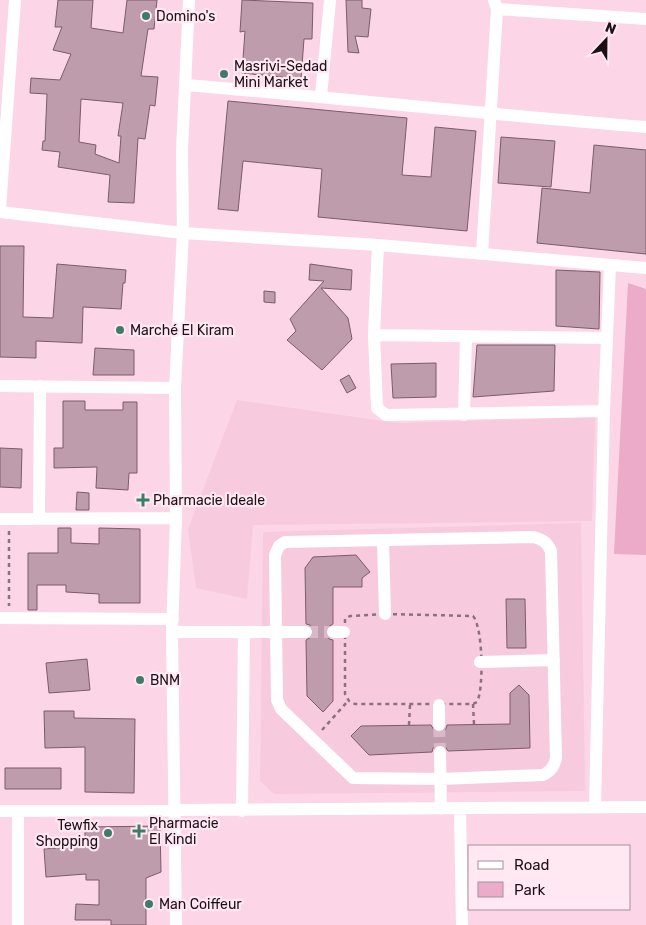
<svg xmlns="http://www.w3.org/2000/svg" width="646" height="925" viewBox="0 0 646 925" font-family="Rubik,sans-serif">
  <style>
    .built { fill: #f8cade }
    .green { fill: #edabca }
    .building { fill: #bf9cab; stroke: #7b5b6a; fill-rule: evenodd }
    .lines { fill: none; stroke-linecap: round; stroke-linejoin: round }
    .minor-tunnel { stroke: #dbb8c7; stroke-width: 12; stroke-dasharray: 12 6; stroke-linecap: butt }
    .path { stroke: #8a717c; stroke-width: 2.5; stroke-dasharray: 4 4; stroke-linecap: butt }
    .minor { stroke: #fff; stroke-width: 12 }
    .poi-dot { fill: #3f7c68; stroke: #ffe8f2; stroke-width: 2 }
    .labels { text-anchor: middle; stroke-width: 4.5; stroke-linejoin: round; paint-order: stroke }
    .poi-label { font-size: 14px; fill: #1d1116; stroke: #ffe8f2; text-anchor: start }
  </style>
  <rect width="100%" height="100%" fill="#fcd6e6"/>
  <path class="built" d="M 237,400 L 397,423 L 595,417 L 592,521 L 253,525 L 247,599 L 196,588 L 188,529 Z
    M 581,523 L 585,791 L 274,794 L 260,781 L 263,532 Z"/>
  <path class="green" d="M 628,283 L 646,289 L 646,555 L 614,554 Z"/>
  <path class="building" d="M 58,0 L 93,0 L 91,28 L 123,33 L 127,0 L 157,0 L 154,29 L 148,29 L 141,76 L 158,77 L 155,106 L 150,105 L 145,139 L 138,138 L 134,203 L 108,202 L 110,175 L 58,167 L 60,152 L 42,150 L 43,141 L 45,141 L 47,94 L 30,93 L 31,78 L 60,80 L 71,54 L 53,50 L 62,27 L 55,27 ZM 81,99 L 123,103 L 118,136 L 121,136 L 119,163 L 95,154 L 96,145 L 79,142 Z
    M 242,0 L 313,3 L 312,39 L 304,39 L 301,79 L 242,73 L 245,31 L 240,32 Z
    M 346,0 L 362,0 L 362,8 L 371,9 L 368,37 L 355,36 L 359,53 L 348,52 Z
    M 228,101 L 407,118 L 402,175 L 431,177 L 435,127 L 476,131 L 467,231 L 318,217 L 322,169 L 243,161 L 238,211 L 218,209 Z
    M 501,137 L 555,141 L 551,187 L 498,183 Z
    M 594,145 L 646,150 L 646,254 L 537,243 L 542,188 L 590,193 Z
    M 0,246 L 24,246 L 23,317 L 53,318 L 57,264 L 126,270 L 125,283 L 123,283 L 121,309 L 83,307 L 82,343 L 36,341 L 36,358 L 0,357 Z
    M 310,264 L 352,270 L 351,290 L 321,288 L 348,318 L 352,339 L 322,370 L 287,340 L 296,331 L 290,319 L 324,281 L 309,280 Z
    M 556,270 L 600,272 L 599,329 L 556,326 Z
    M 264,291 L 275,292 L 275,303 L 264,302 Z
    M 477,345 L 555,345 L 554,391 L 473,397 Z
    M 95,348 L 134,350 L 134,375 L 93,375 Z
    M 436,363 L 436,397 L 393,398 L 391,364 Z
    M 349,375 L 356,388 L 347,393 L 340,380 Z
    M 63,401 L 85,401 L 85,410 L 123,410 L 123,402 L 137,402 L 137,473 L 129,473 L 128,490 L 96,488 L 97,467 L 54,468 L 54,448 L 63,448 Z
    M 0,448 L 22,449 L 21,488 L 0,487 Z
    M 77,492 L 89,493 L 89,510 L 76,510 Z
    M 58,528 L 71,528 L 71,543 L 99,544 L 99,528 L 140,529 L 140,603 L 99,603 L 99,594 L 66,592 L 66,585 L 37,585 L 37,610 L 28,610 L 28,553 L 58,553 Z
    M 356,555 L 370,572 L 362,578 L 362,587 L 333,587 L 333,624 L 326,628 L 325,632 L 329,639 L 333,640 L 333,701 L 323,712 L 307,696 L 306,640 L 313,636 L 314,632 L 310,625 L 306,624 L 305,568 L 313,557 Z
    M 506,599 L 525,599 L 526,648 L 507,648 Z
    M 87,659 L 90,690 L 49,693 L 46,663 Z
    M 519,685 L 529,695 L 530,748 L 448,751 L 444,745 L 439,744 L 433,748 L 432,752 L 369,755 L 351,736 L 361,726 L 431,725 L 435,732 L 439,733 L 446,729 L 447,725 L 510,724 L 510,693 Z
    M 44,711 L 74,711 L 74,718 L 135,719 L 134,793 L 85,792 L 85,747 L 45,748 Z
    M 5,768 L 61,768 L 61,789 L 5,789 Z
    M 160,826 L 161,872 L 146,878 L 146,925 L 111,925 L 111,920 L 75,920 L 76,904 L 99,905 L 99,880 L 86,880 L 86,874 L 46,877 L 44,849 L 85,846 L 85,827 Z"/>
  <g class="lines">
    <path class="minor-tunnel" d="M 306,632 L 333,632
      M 439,725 L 440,752"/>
    <path class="path" d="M 9,531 L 9,606
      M 385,614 L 473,616 C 483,627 484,689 477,702 L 473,704 L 355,704 L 349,701 L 345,694 L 345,619 L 350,616 Z
      M 473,704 L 474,724
      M 409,725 L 410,705
      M 322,730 L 348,701"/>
    <path class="minor" d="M 497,9 L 646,19
      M 186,85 C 340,98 492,115 646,127
      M 321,96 L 330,0
      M 0,209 L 15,0
      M 0,212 L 183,233 L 378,245 L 646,268
      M 378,245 L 374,335 L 377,408 L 386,415 L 604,411
      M 482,254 L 497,9 L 494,0
      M 374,335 L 606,338
      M 0,386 L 175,388
      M 464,415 L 466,336
      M 0,519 L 176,518
      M 39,519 L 40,386
      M 533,537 C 542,539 547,542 551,551 L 556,758 C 554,767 551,771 543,775 L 440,779 L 353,778 L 281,709 L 277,700 L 275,555 L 279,546 L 285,542 Z
      M 383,540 L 385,614
      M 0,618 L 173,619
      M 172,632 L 306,632
      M 333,632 L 344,632
      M 480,662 L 554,660
      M 439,705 L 439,725
      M 440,752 L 441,809
      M 595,807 L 604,411 L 610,265
      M 460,809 L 462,925
      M 0,811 L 646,807
      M 242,811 L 244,632
      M 18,925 L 18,811
      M 176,925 L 172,632 L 176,518 L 175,388 L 183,233 L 182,151 L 189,0"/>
  </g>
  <g class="poi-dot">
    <circle cx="146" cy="16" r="5"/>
    <circle cx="224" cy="74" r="5"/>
    <circle cx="120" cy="330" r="5"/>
    <path d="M140.5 492.5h5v5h5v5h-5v5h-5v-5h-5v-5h5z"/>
    <circle cx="140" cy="680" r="5"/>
    <path d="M136.5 823.5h5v5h5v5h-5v5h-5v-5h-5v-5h5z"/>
    <circle cx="108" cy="833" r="5"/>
    <circle cx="149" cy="904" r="5"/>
  </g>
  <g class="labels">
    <g class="poi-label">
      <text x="156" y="21">Domino's</text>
      <text x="234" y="71">Masrivi-Sedad<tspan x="234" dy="16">Mini Market</tspan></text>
      <text x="130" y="335">Marché El Kiram</text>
      <text x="153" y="505">Pharmacie Ideale</text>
      <text x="150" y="685">BNM</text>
      <text x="149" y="828">Pharmacie<tspan x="149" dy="16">El Kindi</tspan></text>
      <text x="98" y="830" text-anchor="end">Tewfix<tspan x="98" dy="16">Shopping</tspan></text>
      <text x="159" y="909">Man Coiffeur</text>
    </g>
  </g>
  <rect x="468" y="845" width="162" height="65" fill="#ffe8f2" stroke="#a5929a"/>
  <rect x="478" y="861" width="25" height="8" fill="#ffffff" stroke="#a5929a"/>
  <text x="514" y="870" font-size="15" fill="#1d1116">Road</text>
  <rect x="478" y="882" width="25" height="15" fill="#edabca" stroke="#a5929a"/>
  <text x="514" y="895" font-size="15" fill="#1d1116">Park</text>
  <g transform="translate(606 40) rotate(22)" stroke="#ffe8f2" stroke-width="4" paint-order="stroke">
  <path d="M0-4L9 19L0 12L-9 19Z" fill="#1d1116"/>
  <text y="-8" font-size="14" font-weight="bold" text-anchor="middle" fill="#1d1116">N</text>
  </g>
</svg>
